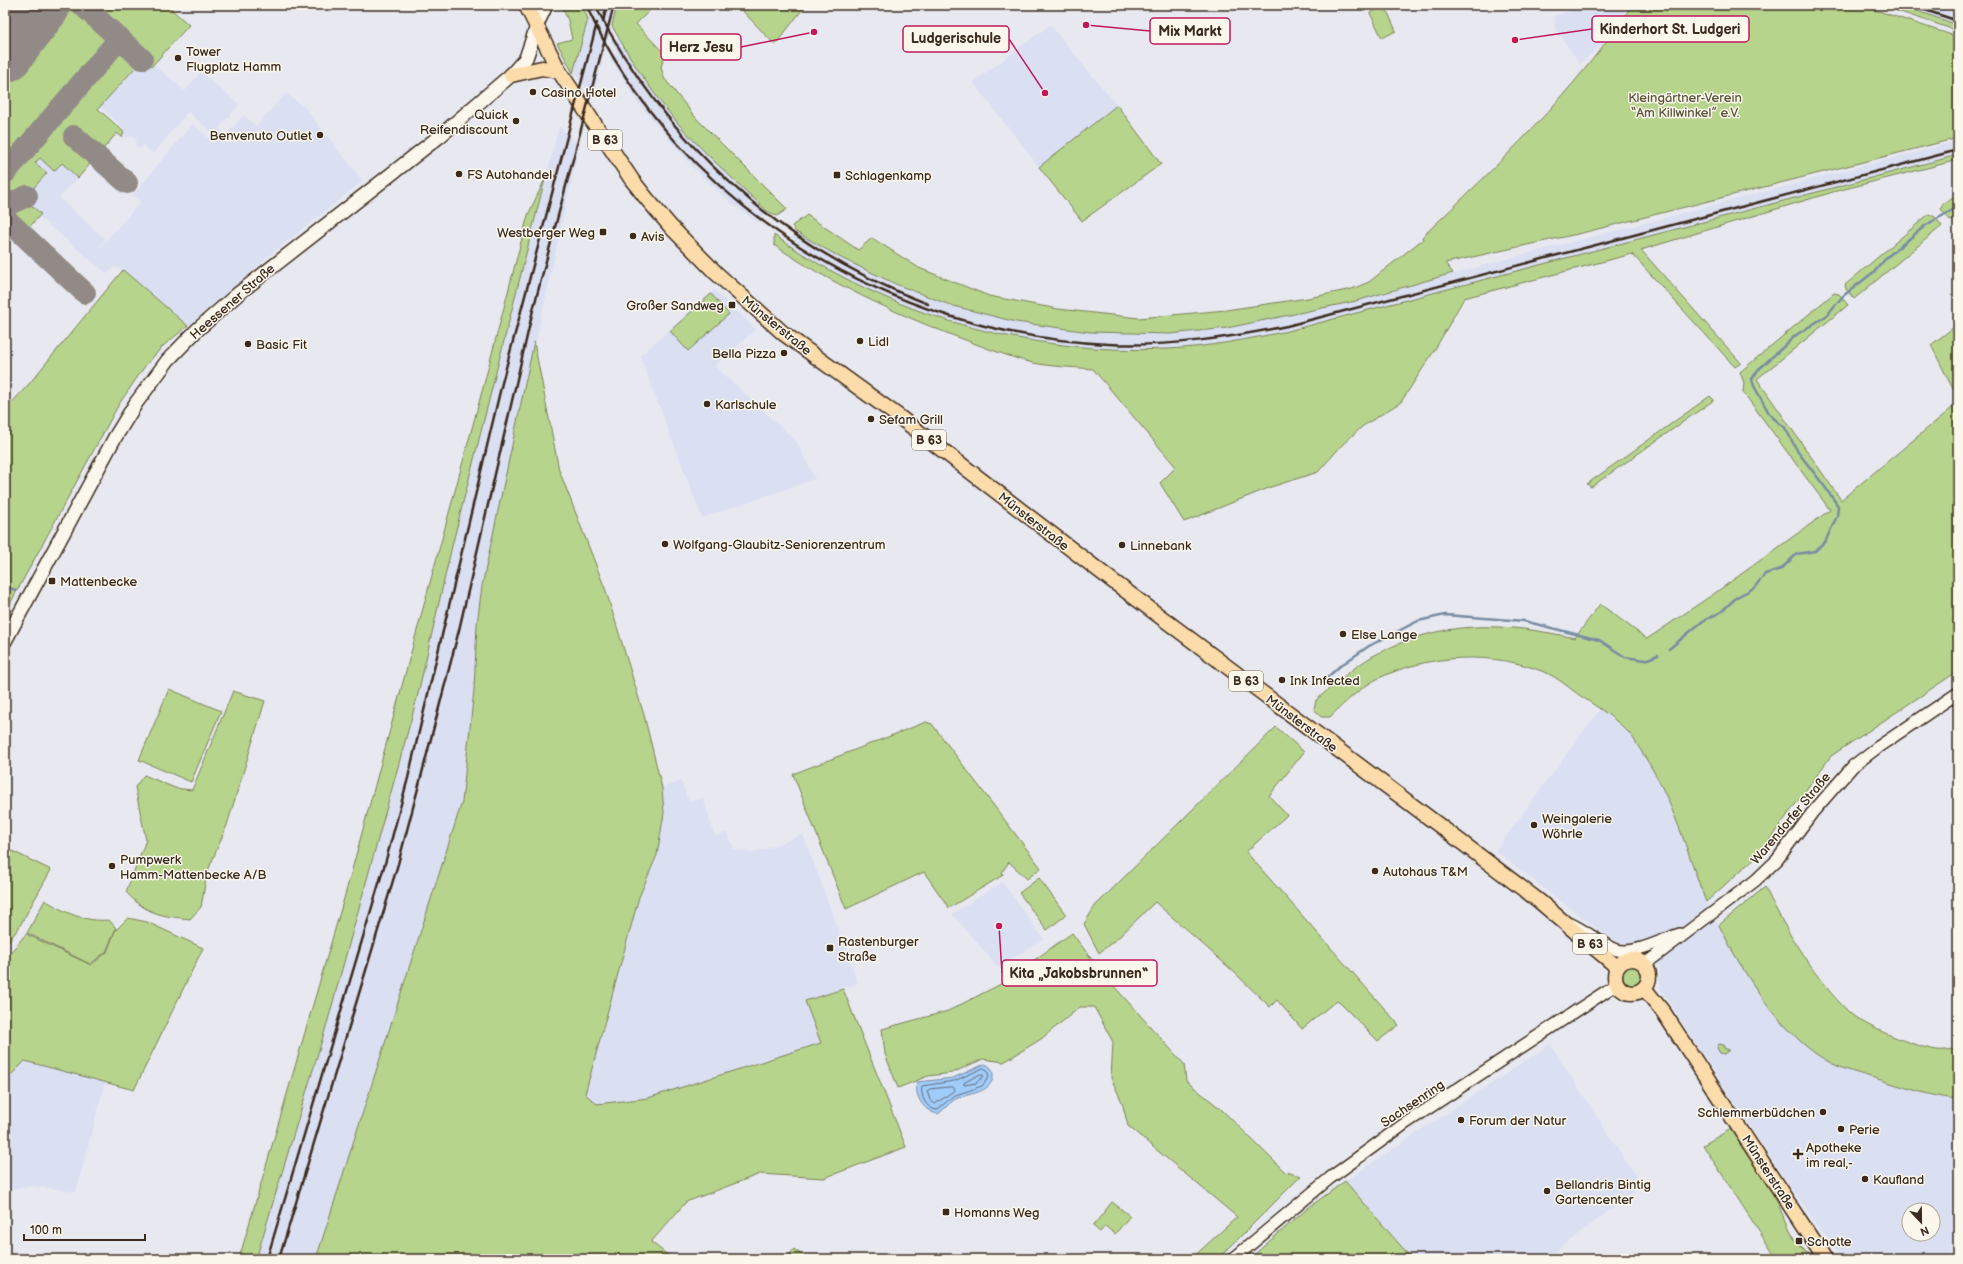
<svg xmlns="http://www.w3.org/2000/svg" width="1963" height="1264" viewBox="0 0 1963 1264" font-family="'Balsamiq Sans',sans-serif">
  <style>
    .built { fill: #dadff2; fill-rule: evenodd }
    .green { fill: #b7d48d; stroke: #797f56 }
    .water { fill: #a0ccfa; stroke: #788ba2 }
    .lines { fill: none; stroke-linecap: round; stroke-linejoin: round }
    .shore { stroke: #636b76; stroke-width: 1 }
    .stream { stroke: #788ba2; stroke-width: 2.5 }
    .taxiway { stroke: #928a87; stroke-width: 22 }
    .runway { stroke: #928a87; stroke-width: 55 }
    .tertiary-casing { stroke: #3b2a1e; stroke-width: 14 }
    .secondary-casing { stroke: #3b2a1e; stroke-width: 16 }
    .primary-casing { stroke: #3b2a1e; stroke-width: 17 }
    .tertiary { stroke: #fbf7ec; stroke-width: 11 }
    .secondary { stroke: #fbf7ec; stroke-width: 13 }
    .primary { stroke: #fddcac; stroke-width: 14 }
    .rail { stroke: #3b2a1e; stroke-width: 2.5 }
    .poi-dot { fill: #3b2a1e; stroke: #fbf7ec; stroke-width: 1.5 }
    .labels { text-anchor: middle; stroke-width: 3; stroke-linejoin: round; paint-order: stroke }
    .shield { fill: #fbf7ec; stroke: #75685c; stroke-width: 1 }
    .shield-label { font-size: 12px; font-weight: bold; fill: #3b2a1e }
    .poi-label { font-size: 13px; fill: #3b2a1e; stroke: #fbf7ec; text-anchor: start }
    .park-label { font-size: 13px; fill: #5a543a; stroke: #fbf7ec }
    .street-label { font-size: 13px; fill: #3b2a1e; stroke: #fbf7ec }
    .leader { fill: none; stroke: #c2185b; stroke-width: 1.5 }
    .callout-dot { fill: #c2185b; stroke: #fbf7ec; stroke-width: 1.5 }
    .callout { fill: #fbf7ec; stroke: #c2185b; stroke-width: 1.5 }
    .callout-label { font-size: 14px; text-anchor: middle; font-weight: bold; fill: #3b2a1e }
  </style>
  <rect width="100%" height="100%" fill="#e8e9f0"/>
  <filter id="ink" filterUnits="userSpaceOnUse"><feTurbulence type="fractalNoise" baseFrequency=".025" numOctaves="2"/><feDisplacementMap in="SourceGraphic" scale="8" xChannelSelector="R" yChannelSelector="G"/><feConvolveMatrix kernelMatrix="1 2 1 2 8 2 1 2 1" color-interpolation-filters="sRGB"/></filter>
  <g filter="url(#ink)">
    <path class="built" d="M 592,5 L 617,5 L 593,96 L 573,73 Z
      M 1576,5 L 1629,5 L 1608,39 L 1580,64 L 1555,28 L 1554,16 L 1569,11 Z
      M 1900,5 L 1940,5 L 1958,11 L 1958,25 Z
      M 1050,25 L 1117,105 L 1039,167 L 973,82 Z
      M 618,38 L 650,87 L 734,179 L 767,211 L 758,223 L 732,204 L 695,170 L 638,103 L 610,58 L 617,53 L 610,41 Z
      M 145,57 L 185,91 L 201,72 L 239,105 L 214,134 L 188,112 L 153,154 L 143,145 L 139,149 L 135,145 L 137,140 L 132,136 L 127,138 L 123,135 L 125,129 L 100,107 Z
      M 286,93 L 305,108 L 363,181 L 274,252 L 188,326 L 123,270 L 114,267 L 107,274 L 39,217 L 41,214 L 28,202 L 25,193 L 35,163 L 40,158 L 62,163 L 78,178 L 59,198 L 105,239 L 96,251 L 141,202 L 133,195 L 192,124 L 210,139 L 220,129 L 226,135 L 244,115 L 256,126 Z
      M 559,126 L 579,146 L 482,586 L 477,624 L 474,690 L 462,802 L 316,1259 L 256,1259 L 328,1020 L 417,698 L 452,546 Z
      M 1958,141 L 1958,155 L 1637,241 L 1288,331 L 1229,343 L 1170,349 L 1108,350 L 1048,344 L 992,333 L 941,319 L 893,302 L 850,282 L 787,244 L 796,232 L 843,259 L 898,285 L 950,305 L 1016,322 L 1090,332 L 1170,334 L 1227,328 L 1356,301 L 1503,260 Z
      M 714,290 L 756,329 L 715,366 L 797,442 L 815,479 L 702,518 L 640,356 Z
      M 1600,709 L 1630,735 L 1652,767 L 1667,797 L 1706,902 L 1746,972 L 1776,1017 L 1832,1064 L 1932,1096 L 1958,1099 L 1958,1246 L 1943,1259 L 1842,1259 L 1791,1189 L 1661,990 L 1659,978 L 1660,968 L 1649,953 L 1626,951 L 1495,851 ZM 1909,1210 L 1933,1210 L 1933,1234 L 1909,1234 Z
      M 681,781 L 689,802 L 703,798 L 715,836 L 728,832 L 734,850 L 753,852 L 766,849 L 803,834 L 858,983 L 805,1001 L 821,1043 L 648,1098 L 597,1104 L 585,1094 L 639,897 L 657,855 L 664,813 L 662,788 Z
      M 1002,882 L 1044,939 L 998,967 L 952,914 Z
      M 1550,1044 L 1642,1186 L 1546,1259 L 1412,1259 L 1345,1181 Z
      M 25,1061 L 105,1083 L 76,1192 L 32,1186 L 6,1191 L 5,1189 L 5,1081 Z"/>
    <path class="green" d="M 5,5 L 175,5 L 171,9 L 189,25 L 152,66 L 143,59 L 98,109 L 124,132 L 122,137 L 117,133 L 78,178 L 62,163 L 54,171 L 40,158 L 35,163 L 47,173 L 29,193 L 23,195 L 24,199 L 41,214 L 24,233 L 5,216 Z
      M 561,5 L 582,5 L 588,19 L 573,73 L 557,43 L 572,39 L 568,20 Z
      M 617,5 L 655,5 L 636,24 L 665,54 L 661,67 L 664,78 L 696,118 L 787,209 L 777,216 L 767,211 C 739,184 709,158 683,129 C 655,98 632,62 612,26 Z
      M 737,5 L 806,5 L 775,45 Z
      M 1632,5 L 1860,5 L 1958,37 L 1958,138 L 1582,233 L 1445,263 L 1453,273 L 1356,301 L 1227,328 L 1170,334 L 1090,332 L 1016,322 L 950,305 L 898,285 L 843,259 L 796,232 L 792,226 L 807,215 L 858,250 L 872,238 L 919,268 L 989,296 L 1058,309 L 1139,318 L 1226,310 L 1308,298 L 1352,289 L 1369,282 L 1423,239 L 1422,237 C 1498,165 1574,93 1632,5 Z
      M 1879,5 L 1900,5 L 1958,25 L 1958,31 Z
      M 1385,6 L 1396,31 L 1382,38 L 1370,13 Z
      M 1117,105 L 1161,164 L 1082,221 L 1039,167 Z
      M 1958,155 L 1958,160 L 1833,192 L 1641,250 L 1741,363 L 1735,367 L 1632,254 L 1464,298 L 1434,351 L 1401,402 L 1363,426 L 1343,444 L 1318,472 L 1271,487 L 1184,522 L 1160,483 L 1176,467 L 1093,369 C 1073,367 1052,367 1033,363 C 1005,356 979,345 952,335 C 890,311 830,283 774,245 L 774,235 C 889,316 1028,355 1168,349 C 1209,347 1249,339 1288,331 Z
      M 545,179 L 452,546 L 417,698 L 328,1020 L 256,1259 L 239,1259 L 347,888 L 484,384 L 528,215 Z
      M 1958,194 L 1958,217 L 1951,221 L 1941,209 L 1943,203 Z
      M 1929,214 L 1935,217 L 1942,226 L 1854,299 L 1846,289 L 1845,285 Z
      M 123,270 L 188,326 L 163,346 L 145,366 L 119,404 L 5,613 L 5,410 L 28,385 Z
      M 1834,293 L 1839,294 L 1848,305 L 1757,379 L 1841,500 L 1958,403 L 1958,671 L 1831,756 L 1758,855 L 1706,902 C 1687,852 1673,799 1643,754 C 1639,748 1635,740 1630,734 C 1616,719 1599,708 1582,697 C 1570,689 1558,677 1544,672 C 1493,651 1430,654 1379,678 C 1361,687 1344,703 1330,717 L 1321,717 L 1314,709 L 1316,700 C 1334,685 1352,668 1373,656 C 1441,619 1502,622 1575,638 L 1600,604 L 1647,639 L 1715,593 L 1830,510 L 1743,392 L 1744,383 L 1740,372 Z
      M 711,294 L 729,314 L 688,351 L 670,331 Z
      M 1958,324 L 1958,399 L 1931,345 Z
      M 534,342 L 559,470 L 606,591 L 644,715 L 662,788 L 664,813 L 657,855 L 639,897 L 585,1094 L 597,1104 L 648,1098 L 821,1043 L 805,1001 L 843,989 L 906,1147 L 824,1178 L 760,1174 L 686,1202 L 651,1242 L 673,1259 L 316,1259 L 462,802 L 474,690 L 477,624 L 482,586 Z
      M 1710,396 L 1714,400 L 1591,487 L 1587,484 Z
      M 169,689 L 221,711 L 191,782 L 139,760 Z
      M 233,691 L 265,701 L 227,825 L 207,873 L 201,907 L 190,919 C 161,916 146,914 126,892 L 146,840 L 135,787 L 144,775 L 175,788 L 192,790 Z
      M 926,722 L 932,724 L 1041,868 L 1027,879 L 1009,862 L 1002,872 L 1003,875 L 949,908 L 924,872 L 846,909 L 793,774 Z
      M 1276,727 L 1304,752 L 1269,796 L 1287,815 L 1246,852 L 1399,1025 L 1378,1041 L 1337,1000 L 1302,1029 L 1277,1000 L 1270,1007 L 1234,972 L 1155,902 L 1120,936 L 1099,953 L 1084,924 L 1095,906 Z
      M 12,851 L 51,870 L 18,929 L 5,946 L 5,863 Z
      M 1039,878 L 1066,915 L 1047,930 L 1019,893 Z
      M 1765,887 C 1785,930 1816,981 1850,1013 C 1865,1027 1916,1047 1937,1050 C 1943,1051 1951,1049 1958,1049 L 1958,1099 C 1933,1097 1911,1089 1887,1082 C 1870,1076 1849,1072 1833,1064 C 1784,1040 1742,972 1719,925 Z
      M 45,900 C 66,913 84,922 109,920 L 116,928 L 106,952 L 90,964 L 27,933 Z
      M 128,918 L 147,922 L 203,948 L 134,1090 L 25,1061 L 5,1081 L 5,959 L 26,934 L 91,965 L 107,952 L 115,931 Z
      M 1072,933 L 1102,973 L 1184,1064 L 1186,1081 L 1221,1109 L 1285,1172 L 1301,1176 L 1218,1259 L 1191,1259 L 1237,1217 L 1128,1126 L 1122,1102 L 1111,1078 L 1113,1042 L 1094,1007 L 1080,1007 L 1041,1039 L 1004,1062 L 983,1059 L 952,1073 L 928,1076 L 898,1088 L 885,1054 L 882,1029 L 948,1011 L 1001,984 Z
      M1622 976a10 10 0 1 1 20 0a10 10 0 1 1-20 0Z
      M 1719,1044 L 1724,1045 L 1724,1048 L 1729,1050 L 1724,1054 L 1720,1053 L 1717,1048 Z
      M 1731,1129 C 1745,1150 1763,1173 1774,1196 C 1785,1216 1789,1242 1810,1254 L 1803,1259 L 1777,1259 L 1703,1145 Z
      M 1345,1181 L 1412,1259 L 1249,1259 L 1308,1208 Z
      M 1112,1202 L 1130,1216 L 1115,1234 L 1105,1226 L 1100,1232 L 1093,1226 Z
      M 794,1249 L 807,1259 L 786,1259 Z"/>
    <path class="water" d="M 985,1064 C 990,1066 993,1069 993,1075 C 993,1094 966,1093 954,1100 C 948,1104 944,1110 938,1114 C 924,1112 914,1096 917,1082 L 953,1078 Z"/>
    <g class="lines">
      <path class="shore" d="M 984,1068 L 987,1070 L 989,1077 L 982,1086 L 953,1096 L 937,1110 C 926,1109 920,1095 922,1086 L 954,1081 Z
        M 981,1074 L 984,1076 L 976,1083 L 964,1085 L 964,1083 Z
        M 953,1087 L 955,1090 L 935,1104 L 930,1100 L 927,1091 L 930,1089 Z"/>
      <path class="stream" d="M 5,587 L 16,590
        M 1669,649 L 1703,621 L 1721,612 L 1737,597 L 1754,588 L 1765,574 L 1781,569 L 1797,554 L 1815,551 L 1826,540 L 1837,516 L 1838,506 L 1825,487 L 1798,452 L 1785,428 L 1770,415 L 1754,386 L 1752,379 L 1758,370 L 1796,335 L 1826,316 L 1843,296 L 1875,271 L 1887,257 L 1926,225 L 1958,207
        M 1321,683 L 1340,666 L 1369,646 L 1418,621 L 1445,615 L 1524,621 L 1599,640 L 1625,657 L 1645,660 L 1658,655"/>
      <path class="taxiway" d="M 82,5 L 142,59
        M 74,136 L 127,183
        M 5,173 L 120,38
        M 5,206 L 27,196
        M 5,218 L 85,293"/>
      <path class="runway" d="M 5,55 L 43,5"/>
      <g class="tertiary-casing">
        <path id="tertiary" d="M 1571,924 C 1586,931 1603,945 1617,950 C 1634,955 1664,939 1680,934
          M 1645,964 L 1756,880 L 1777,860 L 1812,813 L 1853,766 L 1878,747 L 1958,693
          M 1233,1259 L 1330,1178 L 1403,1125 L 1617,984"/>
      </g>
      <g class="secondary-casing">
        <path id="secondary" d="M 5,641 L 114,439 L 136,403 L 168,360 L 197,330 L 239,293 L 440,136 L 511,75 L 526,58 L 539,20 L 546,5"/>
      </g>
      <g class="primary-casing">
        <path id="primary" d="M 526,5 L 559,71 L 632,180 L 647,199 L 671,227 L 716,273 L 783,333 L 898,416 L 1114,582 L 1448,832 L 1539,901 L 1617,967
          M 511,75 L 542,68 L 559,71
          M1615 976a17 17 0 1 1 34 0a17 17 0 1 1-34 0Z
          M 1644,988 L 1664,1013 L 1825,1259"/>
      </g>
      <use href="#tertiary" class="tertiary"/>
      <use href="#secondary" class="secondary"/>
      <use href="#primary" class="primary"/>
      <path class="rail" d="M 586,5 C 677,206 891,335 1108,344 C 1168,347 1228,338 1287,326 L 1958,150
        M 595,5 C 665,143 783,249 928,304
        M 1910,5 L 1958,21
        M 603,22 L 607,5
        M 267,1259 L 386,860 L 408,778 L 502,383 L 597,23
        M 279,1259 L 398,864 L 420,781 L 459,630 L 533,310 L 614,5"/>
    </g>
  </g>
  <g class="poi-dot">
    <circle cx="178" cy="58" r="4"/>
    <circle cx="533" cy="92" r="4"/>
    <circle cx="516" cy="121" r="4"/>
    <circle cx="320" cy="135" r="4"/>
    <circle cx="459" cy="174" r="4"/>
    <rect x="833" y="171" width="8" height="8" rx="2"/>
    <rect x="599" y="228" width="8" height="8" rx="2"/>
    <circle cx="633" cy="236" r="4"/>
    <rect x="728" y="301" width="8" height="8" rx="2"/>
    <circle cx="860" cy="341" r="4"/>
    <circle cx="248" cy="344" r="4"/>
    <circle cx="784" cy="353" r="4"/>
    <circle cx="707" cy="404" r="4"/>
    <circle cx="871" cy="419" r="4"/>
    <circle cx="665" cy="544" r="4"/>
    <circle cx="1122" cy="545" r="4"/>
    <rect x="48" y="577" width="8" height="8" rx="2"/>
    <circle cx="1343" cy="634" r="4"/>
    <circle cx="1282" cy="680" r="4"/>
    <circle cx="1534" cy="825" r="4"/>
    <circle cx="112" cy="866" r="4"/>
    <circle cx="1375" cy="871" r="4"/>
    <rect x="826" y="944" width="8" height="8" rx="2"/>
    <circle cx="1823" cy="1112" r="4"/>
    <circle cx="1461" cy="1120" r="4"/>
    <circle cx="1841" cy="1129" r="4"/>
    <path d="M1796 1148h4v4h4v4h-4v4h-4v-4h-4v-4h4z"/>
    <circle cx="1865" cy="1179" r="4"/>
    <circle cx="1547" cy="1191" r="4"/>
    <rect x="942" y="1208" width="8" height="8" rx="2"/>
    <rect x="1795" y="1237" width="8" height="8" rx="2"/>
  </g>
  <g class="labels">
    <g class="shield">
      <rect x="588" y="130" width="34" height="20" rx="3"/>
      <rect x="912" y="430" width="34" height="20" rx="3"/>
      <rect x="1229" y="671" width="34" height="20" rx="3"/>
      <rect x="1573" y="934" width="34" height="20" rx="3"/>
    </g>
    <g class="shield-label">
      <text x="605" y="144">B 63</text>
      <text x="929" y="444">B 63</text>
      <text x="1246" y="685">B 63</text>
      <text x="1590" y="948">B 63</text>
    </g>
    <g class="poi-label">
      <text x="186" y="56">Tower<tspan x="186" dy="15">Flugplatz Hamm</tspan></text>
      <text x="541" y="97">Casino Hotel</text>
      <text x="508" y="119" text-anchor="end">Quick<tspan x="508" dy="15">Reifendiscount</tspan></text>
      <text x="312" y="140" text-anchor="end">Benvenuto Outlet</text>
      <text x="467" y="179">FS Autohandel</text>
      <text x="845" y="180">Schlagenkamp</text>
      <text x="595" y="237" text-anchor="end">Westberger Weg</text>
      <text x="641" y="241">Avis</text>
      <text x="724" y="310" text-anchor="end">Großer Sandweg</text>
      <text x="868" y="346">Lidl</text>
      <text x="256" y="349">Basic Fit</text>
      <text x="776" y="358" text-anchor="end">Bella Pizza</text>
      <text x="715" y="409">Karlschule</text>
      <text x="879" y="424">Sefam Grill</text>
      <text x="673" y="549">Wolfgang-Glaubitz-Seniorenzentrum</text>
      <text x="1130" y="550">Linnebank</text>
      <text x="60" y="586">Mattenbecke</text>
      <text x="1351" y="639">Else Lange</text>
      <text x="1290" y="685">Ink Infected</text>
      <text x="1542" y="823">Weingalerie<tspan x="1542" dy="15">Wöhrle</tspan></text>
      <text x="120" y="864">Pumpwerk<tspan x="120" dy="15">Hamm-Mattenbecke A/B</tspan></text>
      <text x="1383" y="876">Autohaus T&amp;M</text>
      <text x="838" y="946">Rastenburger<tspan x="838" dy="15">Straße</tspan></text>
      <text x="1815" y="1117" text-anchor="end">Schlemmerbüdchen</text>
      <text x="1469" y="1125">Forum der Natur</text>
      <text x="1849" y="1134">Perie</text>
      <text x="1806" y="1152">Apotheke<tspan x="1806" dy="15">im real,-</tspan></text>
      <text x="1873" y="1184">Kaufland</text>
      <text x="1555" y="1189">Bellandris Bintig<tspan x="1555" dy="15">Gartencenter</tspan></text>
      <text x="954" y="1217">Homanns Weg</text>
      <text x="1807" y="1246">Schotte</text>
    </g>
    <g class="park-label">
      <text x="1685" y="102">Kleingärtner-Verein<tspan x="1685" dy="15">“Am Killwinkel” e.V.</tspan></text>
    </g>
    <g class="street-label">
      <text transform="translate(232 301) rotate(-41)" y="5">Heessener Straße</text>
      <text transform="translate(777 325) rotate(39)" y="5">Münsterstraße</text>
      <text transform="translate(1034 521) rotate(38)" y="5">Münsterstraße</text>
      <text transform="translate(1302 723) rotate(37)" y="5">Münsterstraße</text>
      <text transform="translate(1790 818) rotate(-50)" y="5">Warendorfer Straße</text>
      <text transform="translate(1412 1103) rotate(-34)" y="5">Sachsenring</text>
      <text transform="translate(1769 1172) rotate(57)" y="5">Münsterstraße</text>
    </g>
  </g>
  <path class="leader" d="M1515 40L1592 29M1086 25L1150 31M1045 93L1009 39M814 32L741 47M999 926L1002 973"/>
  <g class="callout-dot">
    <circle cx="1515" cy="40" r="4"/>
    <circle cx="1086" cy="25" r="4"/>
    <circle cx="1045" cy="93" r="4"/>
    <circle cx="814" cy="32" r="4"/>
    <circle cx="999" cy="926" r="4"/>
  </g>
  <g class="callout">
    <rect x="1592" y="16" width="157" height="26" rx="4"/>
    <rect x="1150" y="18" width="80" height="26" rx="4"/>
    <rect x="903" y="26" width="106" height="26" rx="4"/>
    <rect x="661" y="34" width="80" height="26" rx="4"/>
    <rect x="1002" y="960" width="155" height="26" rx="4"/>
  </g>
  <g class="callout-label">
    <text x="1670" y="34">Kinderhort St. Ludgeri</text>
    <text x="1190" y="36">Mix Markt</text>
    <text x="956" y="43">Ludgerischule</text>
    <text x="701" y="52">Herz Jesu</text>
    <text x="1079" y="978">Kita „Jakobsbrunnen“</text>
  </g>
  <rect width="1963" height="1264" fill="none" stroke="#fbf7ec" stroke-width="20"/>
  <rect x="10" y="10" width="1943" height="1244" fill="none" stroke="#3b2a1e" stroke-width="1.5" filter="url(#ink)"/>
  <g transform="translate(1921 1222) rotate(158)"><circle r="19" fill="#fbf7ec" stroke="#aea59a"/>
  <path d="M0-3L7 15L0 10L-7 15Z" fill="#3b2a1e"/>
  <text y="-6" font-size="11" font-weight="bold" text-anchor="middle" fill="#3b2a1e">N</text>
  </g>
  <path d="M24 1234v6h121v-6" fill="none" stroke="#3b2a1e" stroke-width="2"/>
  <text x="30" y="1234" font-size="12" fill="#3b2a1e" stroke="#fbf7ec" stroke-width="3" paint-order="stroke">100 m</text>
</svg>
